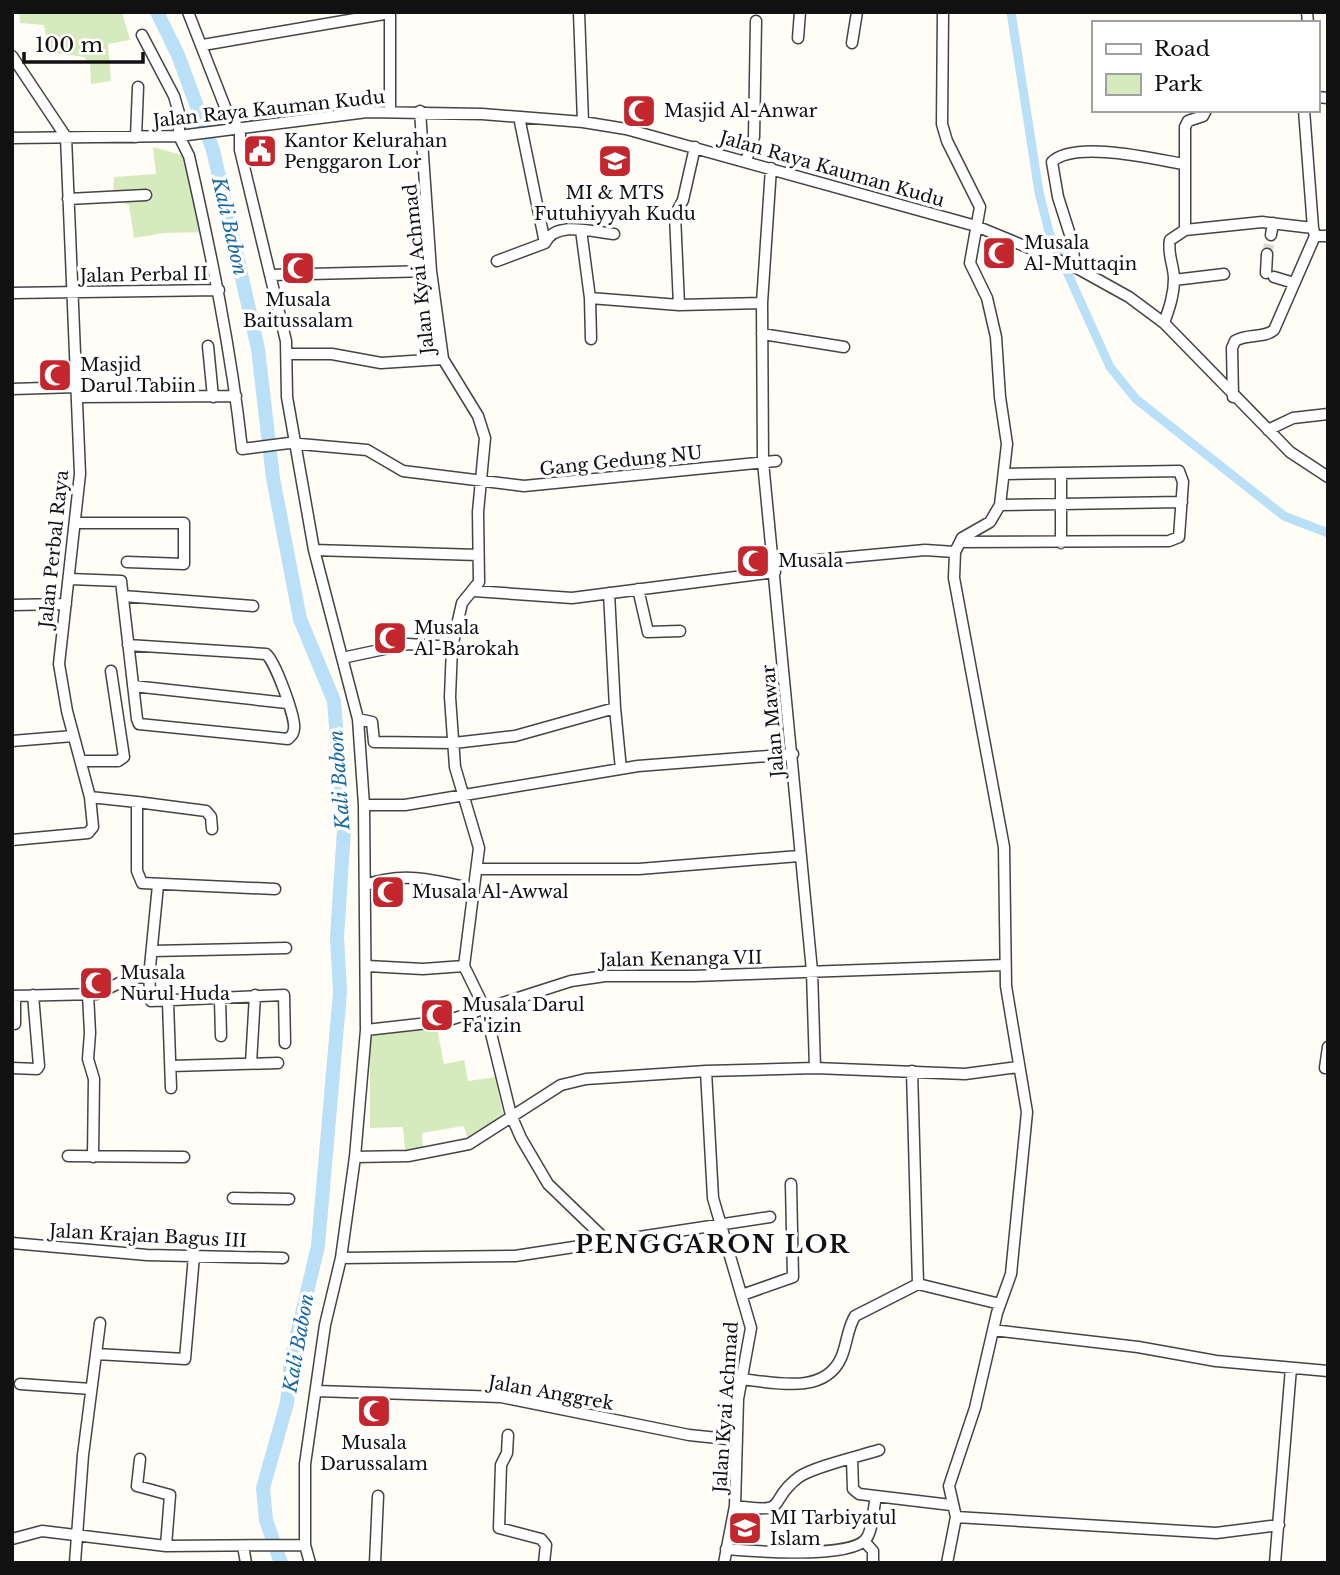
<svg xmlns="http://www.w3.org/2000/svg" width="1340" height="1575" viewBox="0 0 1340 1575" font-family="'Libre Baskerville',serif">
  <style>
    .green { fill: #d5ebbd }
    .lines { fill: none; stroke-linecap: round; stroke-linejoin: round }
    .canal { stroke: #b9e0f7; stroke-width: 9 }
    .river { stroke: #b9e0f7; stroke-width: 14 }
    .minor-tunnel { stroke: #dbdad3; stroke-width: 10; stroke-dasharray: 10 5; stroke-linecap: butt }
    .minor-casing { stroke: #444; stroke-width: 13 }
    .minor { stroke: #fff; stroke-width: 10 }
    .labels { text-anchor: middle; stroke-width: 7; stroke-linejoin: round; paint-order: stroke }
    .street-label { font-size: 18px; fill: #111; stroke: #fff }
    .poi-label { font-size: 18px; fill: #111; stroke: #fff; text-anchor: start }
    .water-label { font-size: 19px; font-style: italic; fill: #1768a6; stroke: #fff }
    .district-label { font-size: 24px; font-weight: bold; letter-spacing: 2px; fill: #111; stroke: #fff }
  </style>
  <rect width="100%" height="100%" fill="#fffdf5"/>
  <path class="green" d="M 19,12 L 122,12 L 130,40 L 108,44 L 111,81 L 91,84 L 90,64 L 84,57 L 49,52 L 44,25 L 20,23 Z
    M 153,147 L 192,158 L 211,232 L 164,233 L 134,238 L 129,205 L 113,200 L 114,177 L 156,174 Z
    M 437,1028 L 444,1064 L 464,1060 L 468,1081 L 495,1077 L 503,1114 L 468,1140 L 464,1126 L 422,1133 L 423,1149 L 405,1150 L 403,1127 L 370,1128 L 370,1035 Z"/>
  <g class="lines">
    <path class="canal" d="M 1011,12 L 1039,192 L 1049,232 L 1110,367 L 1136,399 L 1284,516 L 1328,533"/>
    <path class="river" d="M 157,12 L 178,55 L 213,150 L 258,349 L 273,478 L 300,619 L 334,701 L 344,830 L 337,937 L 340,992 L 318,1246 L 291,1360 L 287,1403 L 263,1488 L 266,1520 L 281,1563"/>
    <path class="minor-tunnel" d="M 1267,254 L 1271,235"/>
    <g class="minor-casing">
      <path id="minor" d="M 188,12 L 227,112 L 240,130 L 240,150 L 286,341 L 287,397 L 314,550 L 358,719 L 364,805 L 366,1030 L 355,1157 L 341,1258 L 325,1325 L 305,1464 L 305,1545 L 310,1563
        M 390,12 L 390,112
        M 579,12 L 583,122
        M 943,12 L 942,124 L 947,141 L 980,207 L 970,263 L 987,298 L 996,337 L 1000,397 L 1007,444 L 1000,505 L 990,522 L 962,538 L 955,552 L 954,578 L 1004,847 L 1006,986 L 1027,1112 L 1011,1274 L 997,1313 L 975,1408 L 949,1486 L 956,1517 L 947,1563
        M 1307,12 L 1308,23
        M 142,35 L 174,96 L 179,113 L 179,136 L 189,156 C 211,253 231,349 242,449 L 289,443 L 367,450 L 403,471 L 524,486 L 776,461
        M 798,38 L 800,12
        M 852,43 L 857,12
        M 203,45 L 390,13
        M 12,56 L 66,137 L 80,474 L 59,664 L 67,711 L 90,797 L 93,827 L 88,833 L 12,840
        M 1317,97 L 1328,98
        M 1304,110 L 1313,228
        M 420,111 L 431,271 L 443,359 L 478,416 L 485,438 L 478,512 L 479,582 L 462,603 L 452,647 L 450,697 L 455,767 L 479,848 L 464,966 L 485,1009 L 511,1115 L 521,1138 L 548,1184 L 606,1240
        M 519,117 L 545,243
        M 136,137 L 138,87
        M 12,138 L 179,136 L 367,112 L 482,114 L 583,122 L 626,129 L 976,226 L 1075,267 L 1129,297 L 1164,323 L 1290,452 L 1328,477
        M 746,161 L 754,137 L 756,21
        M 771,168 L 762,303 L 763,462 L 812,971 L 815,1068
        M 68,199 L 146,195
        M 581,230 L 590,298 L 679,305 L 762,303
        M 1185,230 L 1262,222 L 1313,228 L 1315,236
        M 1271,235 L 1273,223
        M 1315,236 L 1328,236
        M 497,261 L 545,243 C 556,220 593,232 614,234
        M 1075,267 L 1072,241 L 1058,197 L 1052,162 C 1075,140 1154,159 1183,164
        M 1266,273 L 1267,254
        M 270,275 L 431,271
        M 1274,277 L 1294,283
        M 1174,280 L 1224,274
        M 12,293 L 219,290
        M 590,298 L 591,339
        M 679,305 L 675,215 L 683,200 L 695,147
        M 1164,323 C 1169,309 1174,295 1174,279 C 1174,266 1167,253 1170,240 L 1185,230 L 1185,127 L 1188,121 L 1203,116 L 1206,110
        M 762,334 L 844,347
        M 208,346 L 213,397
        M 287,354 L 332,354 L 381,363 L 443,359
        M 12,389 L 77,387
        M 77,397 L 236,396
        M 1233,397 L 1232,348 L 1235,341 C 1247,333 1263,339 1274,330 L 1315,236
        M 1268,430 L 1293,418 L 1328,414
        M 1000,505 L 1182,502
        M 75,523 L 184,523 L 184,564 L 127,562
        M 960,542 L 1169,541 L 1179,537 L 1183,482 L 1179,471 L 1004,474
        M 1061,543 L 1061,473
        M 314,550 L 478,555
        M 774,564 L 925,550 L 955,552
        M 70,579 L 121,581 L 137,719 L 139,724 L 288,739 C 292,735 293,735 294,729 C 296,718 275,661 266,654 L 128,645
        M 638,589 L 648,632 L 680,631
        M 474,591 L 572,598 L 775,572
        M 123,596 L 253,606
        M 12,605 L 66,604
        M 342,658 L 408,644 L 452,647
        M 133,686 L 287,703
        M 615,708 L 621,769
        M 358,719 L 372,722 L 374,742 L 454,743 L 515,736 L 615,708 L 609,593
        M 12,741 L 73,736
        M 81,761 L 118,761 L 124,757 L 111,671
        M 90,797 L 137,802 L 137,871 L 142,883 L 275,889
        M 137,802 L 206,811 L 211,817 L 212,829
        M 364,805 L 405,805 L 638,766 L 793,754
        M 477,869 L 639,869 L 799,856
        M 158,885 L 149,977 L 151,1001 L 284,995 L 285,1043
        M 366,885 C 403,871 435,880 473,889
        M 152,951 L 286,948
        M 367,966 L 423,969 L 464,966
        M 88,994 L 90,1033 L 88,1059 L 94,1079 L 93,1157
        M 12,996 L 96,994 L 130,978 L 149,977
        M 15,996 L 15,1024
        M 220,999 L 221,1036
        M 168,1002 L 171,1088
        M 366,1030 L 446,1021 L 571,981 L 605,976 L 693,976 L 1005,965
        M 1328,1047 L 1325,1068 L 1328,1068
        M 251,1063 L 255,995
        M 171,1066 L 278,1063
        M 12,1068 L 37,1069 L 39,1066 L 33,995
        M 706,1071 L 713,1198 L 751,1328 L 738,1399 L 735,1506 L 724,1563
        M 912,1071 L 918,1284 L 1000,1304
        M 68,1156 L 184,1157
        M 355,1157 L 408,1156 L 469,1144 L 561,1085 L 586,1079 L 706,1071 L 815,1068 L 965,1074 L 1018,1067
        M 233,1198 L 289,1199
        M 12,1243 L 147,1255 L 283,1258
        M 341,1258 L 515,1256 L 770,1217
        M 742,1295 L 793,1277 L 791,1184
        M 993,1330 L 1138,1347 L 1216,1361 L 1328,1371
        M 96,1354 L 185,1359 L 194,1256
        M 741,1379 C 772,1382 824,1396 841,1358 C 847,1345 847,1329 855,1316 L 918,1284
        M 20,1384 L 91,1389
        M 316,1391 L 501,1397 L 689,1435 L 737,1440
        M 508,1435 L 507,1453 L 501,1465 L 499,1528 L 541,1539 L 546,1545 L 544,1563
        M 140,1459 L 137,1486 L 170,1495 L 166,1546
        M 852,1459 L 853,1489 L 859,1494 L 951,1505
        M 735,1506 C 793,1514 765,1502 799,1477 C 813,1467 860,1456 879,1450
        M 956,1517 L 1216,1533 L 1279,1525
        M 12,1539 L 42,1531 L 166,1546 L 305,1545
        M 864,1541 L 873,1551 L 873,1563
        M 243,1546 L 246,1563
        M 726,1549 C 750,1551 851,1559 866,1539 C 873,1530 873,1509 876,1497
        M 75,1563 L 83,1455 L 100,1323
        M 375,1563 L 378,1496
        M 1275,1563 L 1291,1368"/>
    </g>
    <use href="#minor" class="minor"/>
  </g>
  <defs>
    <g id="mosque-square" transform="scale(1.75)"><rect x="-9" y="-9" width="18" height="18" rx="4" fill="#c4262e" stroke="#fff"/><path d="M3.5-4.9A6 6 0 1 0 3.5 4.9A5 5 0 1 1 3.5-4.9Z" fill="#fff"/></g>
    <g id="civic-square" transform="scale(1.75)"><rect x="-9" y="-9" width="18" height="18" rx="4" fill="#c4262e" stroke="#fff"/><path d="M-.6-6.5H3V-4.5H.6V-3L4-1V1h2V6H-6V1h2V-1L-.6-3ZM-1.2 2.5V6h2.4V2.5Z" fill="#fff"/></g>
    <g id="school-square" transform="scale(1.75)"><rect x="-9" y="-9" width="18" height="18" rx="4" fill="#c4262e" stroke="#fff"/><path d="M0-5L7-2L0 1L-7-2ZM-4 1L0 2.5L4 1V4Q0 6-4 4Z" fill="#fff"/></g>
  </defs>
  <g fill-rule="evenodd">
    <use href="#mosque-square" x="639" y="111"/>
    <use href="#civic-square" x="260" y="151"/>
    <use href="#school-square" x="615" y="161"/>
    <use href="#mosque-square" x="999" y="253"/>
    <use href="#mosque-square" x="298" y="268"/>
    <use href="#mosque-square" x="55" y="375"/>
    <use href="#mosque-square" x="753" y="561"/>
    <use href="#mosque-square" x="390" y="638"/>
    <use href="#mosque-square" x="388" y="892"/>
    <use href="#mosque-square" x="96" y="983"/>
    <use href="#mosque-square" x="437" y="1015"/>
    <use href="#mosque-square" x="374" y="1411"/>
    <use href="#school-square" x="745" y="1528"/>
  </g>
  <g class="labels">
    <g class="street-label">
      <text transform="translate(269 109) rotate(-6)" y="6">Jalan Raya Kauman Kudu</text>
      <text transform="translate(832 169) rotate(16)" y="6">Jalan Raya Kauman Kudu</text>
      <text transform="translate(419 269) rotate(-96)" y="6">Jalan Kyai Achmad</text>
      <text transform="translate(144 275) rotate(-1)" y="6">Jalan Perbal II</text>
      <text transform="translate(621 461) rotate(-6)" y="6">Gang Gedung NU</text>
      <text transform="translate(54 549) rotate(-84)" y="6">Jalan Perbal Raya</text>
      <text transform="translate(773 721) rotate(-95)" y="6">Jalan Mawar</text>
      <text transform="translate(681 959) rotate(-1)" y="6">Jalan Kenanga VII</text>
      <text transform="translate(148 1236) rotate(3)" y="6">Jalan Krajan Bagus III</text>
      <text transform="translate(551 1393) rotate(10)" y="6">Jalan Anggrek</text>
      <text transform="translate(726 1407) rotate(-86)" y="6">Jalan Kyai Achmad</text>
    </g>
    <g class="poi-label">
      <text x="664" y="117">Masjid Al-Anwar</text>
      <text x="284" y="147">Kantor Kelurahan<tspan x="284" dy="21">Penggaron Lor</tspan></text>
      <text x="615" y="199" text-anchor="middle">MI &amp; MTS<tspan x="615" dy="21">Futuhiyyah Kudu</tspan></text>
      <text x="1024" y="249">Musala<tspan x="1024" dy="21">Al-Muttaqin</tspan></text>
      <text x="298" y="306" text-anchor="middle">Musala<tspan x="298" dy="21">Baitussalam</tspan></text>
      <text x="80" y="371">Masjid<tspan x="80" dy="21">Darul Tabiin</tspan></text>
      <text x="778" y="567">Musala</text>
      <text x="414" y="634">Musala<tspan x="414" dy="21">Al-Barokah</tspan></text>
      <text x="412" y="898">Musala Al-Awwal</text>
      <text x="120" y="979">Musala<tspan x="120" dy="21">Nurul Huda</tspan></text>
      <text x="462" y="1011">Musala Darul<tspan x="462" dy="21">Fa'izin</tspan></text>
      <text x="374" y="1449" text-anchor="middle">Musala<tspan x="374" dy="21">Darussalam</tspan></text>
      <text x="770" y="1524">MI Tarbiyatul<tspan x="770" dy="21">Islam</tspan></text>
    </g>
    <g class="water-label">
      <text transform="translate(230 226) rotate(77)" y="7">Kali Babon</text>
      <text transform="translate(339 780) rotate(-94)" y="7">Kali Babon</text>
      <text transform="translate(298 1343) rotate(-80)" y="7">Kali Babon</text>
    </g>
    <g class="district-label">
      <text x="713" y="1253">PENGGARON LOR</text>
    </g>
  </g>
  <rect width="1340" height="1575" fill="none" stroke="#111111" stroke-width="28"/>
  <rect x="1092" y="21" width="228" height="91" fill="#ffffff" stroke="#a0a0a0" stroke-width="2"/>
  <rect x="1106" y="44" width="35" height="10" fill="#ffffff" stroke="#a0a0a0" stroke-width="2"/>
  <text x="1154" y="56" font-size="21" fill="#111111">Road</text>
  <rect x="1106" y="74" width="35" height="21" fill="#d5ebbd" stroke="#a0a0a0" stroke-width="2"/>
  <text x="1154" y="91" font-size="21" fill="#111111">Park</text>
  <path d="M24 52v10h119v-10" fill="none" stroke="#111111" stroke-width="3.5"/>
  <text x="35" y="52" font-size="21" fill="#111111" stroke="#ffffff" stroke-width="5" paint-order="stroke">100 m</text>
</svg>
